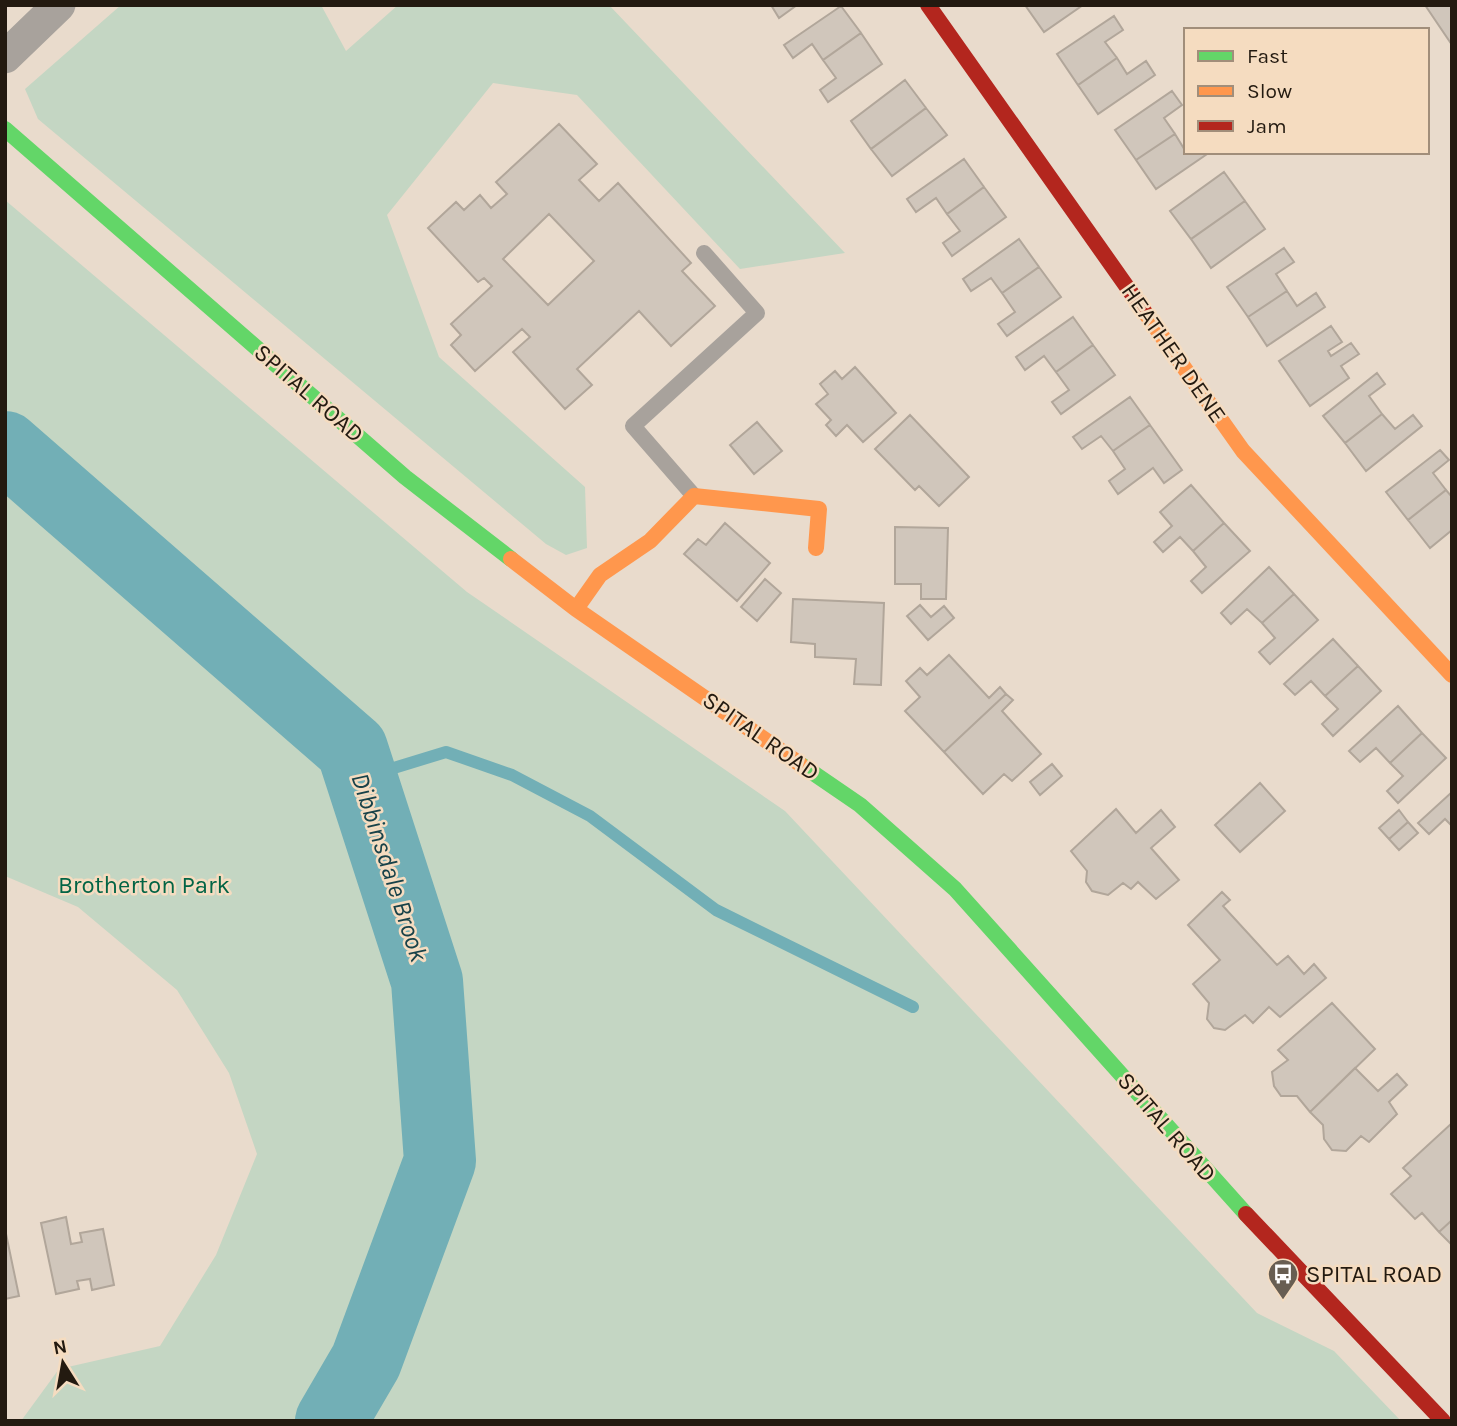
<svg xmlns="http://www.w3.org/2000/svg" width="1457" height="1426" viewBox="0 0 1457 1426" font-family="Karla,sans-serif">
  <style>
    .green { fill: #c4d6c3 }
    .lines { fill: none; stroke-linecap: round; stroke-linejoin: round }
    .stream { stroke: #72afb6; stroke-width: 12 }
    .river { stroke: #72afb6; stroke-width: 72 }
    .building { fill: #d0c6bb; stroke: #b1a69a; stroke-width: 2; fill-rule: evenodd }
    .lane { stroke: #a8a29c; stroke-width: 16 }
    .street { stroke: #a8a29c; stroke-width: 33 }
    .fast { stroke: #63d668; stroke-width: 16 }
    .slow { stroke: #ff974d; stroke-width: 16 }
    .jam { stroke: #b3261e; stroke-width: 16 }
    .labels { text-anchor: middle; stroke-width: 5; stroke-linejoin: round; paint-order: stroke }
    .street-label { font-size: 24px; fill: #231a10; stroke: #f5dcc0 }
    .park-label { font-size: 24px; fill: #036445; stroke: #f5dcc0 }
    .poi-label { font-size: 24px; fill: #231a10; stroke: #f5dcc0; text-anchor: start }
    .water-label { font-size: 26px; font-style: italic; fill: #184249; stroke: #f5dcc0 }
  </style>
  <rect width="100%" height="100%" fill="#e9dbcc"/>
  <path class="green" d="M 121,5 L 321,5 L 346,51 L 398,5 L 609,5 L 845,253 L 740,269 L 577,95 L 493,83 L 387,215 L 439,357 L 585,487 L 587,548 L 566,555 L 546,544 L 38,119 L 25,89 Z
    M 5,200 L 467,592 L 785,811 L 1257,1313 L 1334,1351 L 1401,1421 L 21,1421 L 59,1369 L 160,1346 L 216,1255 L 257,1154 L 229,1073 L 177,990 L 78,907 L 5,876 Z"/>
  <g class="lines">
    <path class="stream" d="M 361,778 L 446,752 L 512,775 L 590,816 L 716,910 L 913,1007"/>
    <path class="river" d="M 5,447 L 352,749 L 427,981 L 440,1161 L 366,1361 L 331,1421"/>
  </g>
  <path class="building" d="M 771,5 L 797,5 L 779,18 Z
    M 1025,5 L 1083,5 L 1044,32 Z
    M 1425,5 L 1452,5 L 1452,45 Z
    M 841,6 L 861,33 L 823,60 L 812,44 L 793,58 L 784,45 Z
    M 1114,16 L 1123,30 L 1105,42 L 1117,58 L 1078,85 L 1057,54 Z
    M 861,33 L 882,64 L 828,102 L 820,90 L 836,78 L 823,60 Z
    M 1117,58 L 1127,74 L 1146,61 L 1155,75 L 1098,114 L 1078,85 Z
    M 905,80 L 926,108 L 871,149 L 851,121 Z
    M 1172,91 L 1182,105 L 1164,118 L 1175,134 L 1136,160 L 1115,130 Z
    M 926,108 L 947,135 L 892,176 L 871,149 Z
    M 559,124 L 597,164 L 579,180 L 599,201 L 618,183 L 691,263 L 682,271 L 715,306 L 671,346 L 639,311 L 577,369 L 592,385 L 565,409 L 513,352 L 530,337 L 522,329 L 475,371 L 451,345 L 461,335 L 451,324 L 492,286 L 484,278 L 478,282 L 428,228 L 456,202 L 464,210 L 480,195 L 491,208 L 507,194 L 496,182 ZM 549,214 L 594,261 L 548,305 L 503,259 Z
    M 1175,134 L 1186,152 L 1210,152 L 1156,189 L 1136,160 Z
    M 964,159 L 984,187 L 947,214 L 936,198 L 916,212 L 907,199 Z
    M 1224,172 L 1245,201 L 1191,239 L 1170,211 Z
    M 984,187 L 1006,217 L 952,256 L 943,243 L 960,231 L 947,214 Z
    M 1245,201 L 1265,229 L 1211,268 L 1191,239 Z
    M 1019,239 L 1039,267 L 1002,293 L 991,278 L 971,291 L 963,279 Z
    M 1284,248 L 1294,262 L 1276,274 L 1287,291 L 1248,317 L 1227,287 Z
    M 1039,267 L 1061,297 L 1007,336 L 998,324 L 1015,312 L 1002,293 Z
    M 1287,291 L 1297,306 L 1316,293 L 1325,307 L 1267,346 L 1248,317 Z
    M 1073,317 L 1093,345 L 1056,372 L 1044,356 L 1025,370 L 1016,357 Z
    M 1331,326 L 1342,342 L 1328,351 L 1331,356 L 1351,343 L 1359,354 L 1341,366 L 1349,378 L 1310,406 L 1279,361 Z
    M 1093,345 L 1115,375 L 1061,414 L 1052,402 L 1069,390 L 1056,372 Z
    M 855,367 L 896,413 L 863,442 L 847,425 L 836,436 L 826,425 L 831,420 L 816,404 L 828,394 L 820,384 L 835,371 L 842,379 Z
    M 1377,373 L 1385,384 L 1369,396 L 1382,414 L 1345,443 L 1323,416 Z
    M 1130,397 L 1150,425 L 1113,451 L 1101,436 L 1082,449 L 1073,437 Z
    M 1382,414 L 1395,429 L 1413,415 L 1422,426 L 1366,471 L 1345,443 Z
    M 910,415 L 969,477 L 939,506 L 919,486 L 915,490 L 875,449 Z
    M 757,422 L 782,451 L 754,474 L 730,445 Z
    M 1150,425 L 1182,470 L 1164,483 L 1153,468 L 1118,494 L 1109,481 L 1125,469 L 1113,451 Z
    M 1440,450 L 1449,460 L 1433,473 L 1446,490 L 1408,520 L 1386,492 Z
    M 1191,485 L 1224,523 L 1193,551 L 1180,537 L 1163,552 L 1154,542 L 1172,526 L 1160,512 Z
    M 1446,490 L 1452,497 L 1452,530 L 1430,548 L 1408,520 Z
    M 725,523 L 770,563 L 737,601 L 684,554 L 698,539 L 706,545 Z
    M 1224,523 L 1250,551 L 1202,593 L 1191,581 L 1206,567 L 1193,551 Z
    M 895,527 L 948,528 L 946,599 L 921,599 L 921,584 L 895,584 Z
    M 1269,567 L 1294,594 L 1262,623 L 1247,609 L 1231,624 L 1221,613 Z
    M 765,579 L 781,593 L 757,621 L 741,607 Z
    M 1294,594 L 1318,620 L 1270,664 L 1259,652 L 1275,638 L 1262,623 Z
    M 793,599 L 884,603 L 881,685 L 854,684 L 856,659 L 815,657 L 815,644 L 791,642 Z
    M 920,605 L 931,617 L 944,606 L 954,618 L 928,640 L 907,616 Z
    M 1333,639 L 1358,666 L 1325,696 L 1311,681 L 1295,695 L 1284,684 Z
    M 949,655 L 989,698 L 1000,687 L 1006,694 L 944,752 L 905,711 L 920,697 L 906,681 L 920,668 L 927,675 Z
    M 1358,666 L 1381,691 L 1333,736 L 1322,724 L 1338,709 L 1325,696 Z
    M 1006,694 L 1013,700 L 1002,711 L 1041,754 L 1012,781 L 1004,774 L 983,794 L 944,752 Z
    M 1398,706 L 1422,733 L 1390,763 L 1376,748 L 1360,762 L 1349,751 Z
    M 1422,733 L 1446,758 L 1398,803 L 1387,791 L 1403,776 L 1390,763 Z
    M 1052,764 L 1062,776 L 1040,795 L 1030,782 Z
    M 1260,783 L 1285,811 L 1240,852 L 1215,825 Z
    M 1452,792 L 1452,826 L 1445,819 L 1429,834 L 1418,823 Z
    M 1116,809 L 1136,833 L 1161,810 L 1175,827 L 1151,848 L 1179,880 L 1156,899 L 1138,882 L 1131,889 L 1123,883 L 1108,895 L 1092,891 L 1086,882 L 1087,871 L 1071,851 Z
    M 1399,810 L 1408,822 L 1389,839 L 1379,828 Z
    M 1408,822 L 1418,833 L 1399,850 L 1389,839 Z
    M 1222,892 L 1230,900 L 1223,906 L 1277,965 L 1288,956 L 1304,974 L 1314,964 L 1326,978 L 1280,1017 L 1269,1007 L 1253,1023 L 1245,1015 L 1225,1030 L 1214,1028 L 1207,1019 L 1209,1003 L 1193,984 L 1220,960 L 1188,925 Z
    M 1332,1003 L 1375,1049 L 1310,1112 L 1297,1096 L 1281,1096 L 1274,1086 L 1272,1072 L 1288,1060 L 1278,1050 Z
    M 1355,1068 L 1378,1091 L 1397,1074 L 1407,1085 L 1389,1102 L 1397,1114 L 1369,1142 L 1361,1136 L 1346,1151 L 1332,1150 L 1324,1139 L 1323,1125 L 1310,1112 Z
    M 1452,1123 L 1452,1220 L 1439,1232 L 1422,1213 L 1415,1219 L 1391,1194 L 1411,1176 L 1403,1168 Z
    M 66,1217 L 71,1244 L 82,1242 L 80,1233 L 103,1229 L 114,1285 L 92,1290 L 90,1279 L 77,1281 L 79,1289 L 56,1294 L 41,1223 Z
    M 1452,1220 L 1452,1245 L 1439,1232 Z
    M 5,1229 L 19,1296 L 5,1299 Z"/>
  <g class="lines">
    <path class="lane" d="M 694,496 L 633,426 L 757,313 L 704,253"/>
    <path class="street" d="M 5,57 L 59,5"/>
    <path class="fast" d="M 5,129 L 405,477 L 511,559
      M 800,764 L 860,805 L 955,889 L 1246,1214"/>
    <path class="slow" d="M 1144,311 L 1243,451 L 1452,675
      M 511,559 L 576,609 L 800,764
      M 576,609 L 600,575 L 650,541 L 694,496 L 819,509 L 816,548"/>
    <path class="jam" d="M 928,5 L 1144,311
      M 1246,1214 L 1443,1421"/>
  </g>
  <defs>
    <g id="bus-pin" transform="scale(1.575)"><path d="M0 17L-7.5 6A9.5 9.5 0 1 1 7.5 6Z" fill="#685e52" stroke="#f5dcc0"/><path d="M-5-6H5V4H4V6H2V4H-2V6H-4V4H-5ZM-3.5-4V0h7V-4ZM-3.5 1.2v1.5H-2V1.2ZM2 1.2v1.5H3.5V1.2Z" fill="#fff"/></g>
  </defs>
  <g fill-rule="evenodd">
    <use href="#bus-pin" x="1283" y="1274"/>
  </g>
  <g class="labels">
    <g class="street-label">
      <text transform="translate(1174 353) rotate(55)" y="8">HEATHER DENE</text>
      <text transform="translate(309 393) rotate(41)" y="8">SPITAL ROAD</text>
      <text transform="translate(761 736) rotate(35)" y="8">SPITAL ROAD</text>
      <text transform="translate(1167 1127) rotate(49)" y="8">SPITAL ROAD</text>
    </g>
    <g class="park-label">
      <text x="144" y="893">Brotherton Park</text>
    </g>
    <g class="poi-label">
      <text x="1306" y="1282">SPITAL ROAD</text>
    </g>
    <g class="water-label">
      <text transform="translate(390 867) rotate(72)" y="9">Dibbinsdale Brook</text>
    </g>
  </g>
  <rect width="1457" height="1426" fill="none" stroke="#231a10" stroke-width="14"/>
  <rect x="1184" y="28" width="245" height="126" fill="#f5dcc0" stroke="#a18e7a" stroke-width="2"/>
  <rect x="1198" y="51" width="35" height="10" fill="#63d668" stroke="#a18e7a" stroke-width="2"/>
  <text x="1247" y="63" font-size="21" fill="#231a10">Fast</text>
  <rect x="1198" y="86" width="35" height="10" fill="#ff974d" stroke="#a18e7a" stroke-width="2"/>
  <text x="1247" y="98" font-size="21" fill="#231a10">Slow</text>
  <rect x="1198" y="121" width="35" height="10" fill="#b3261e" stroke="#a18e7a" stroke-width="2"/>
  <text x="1247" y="133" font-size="21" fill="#231a10">Jam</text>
  <g transform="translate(63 1363) rotate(349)" stroke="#f5dcc0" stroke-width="5" paint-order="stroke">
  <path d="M0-5L12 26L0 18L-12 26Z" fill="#231a10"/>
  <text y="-10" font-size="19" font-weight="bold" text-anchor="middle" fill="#231a10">N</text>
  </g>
</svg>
